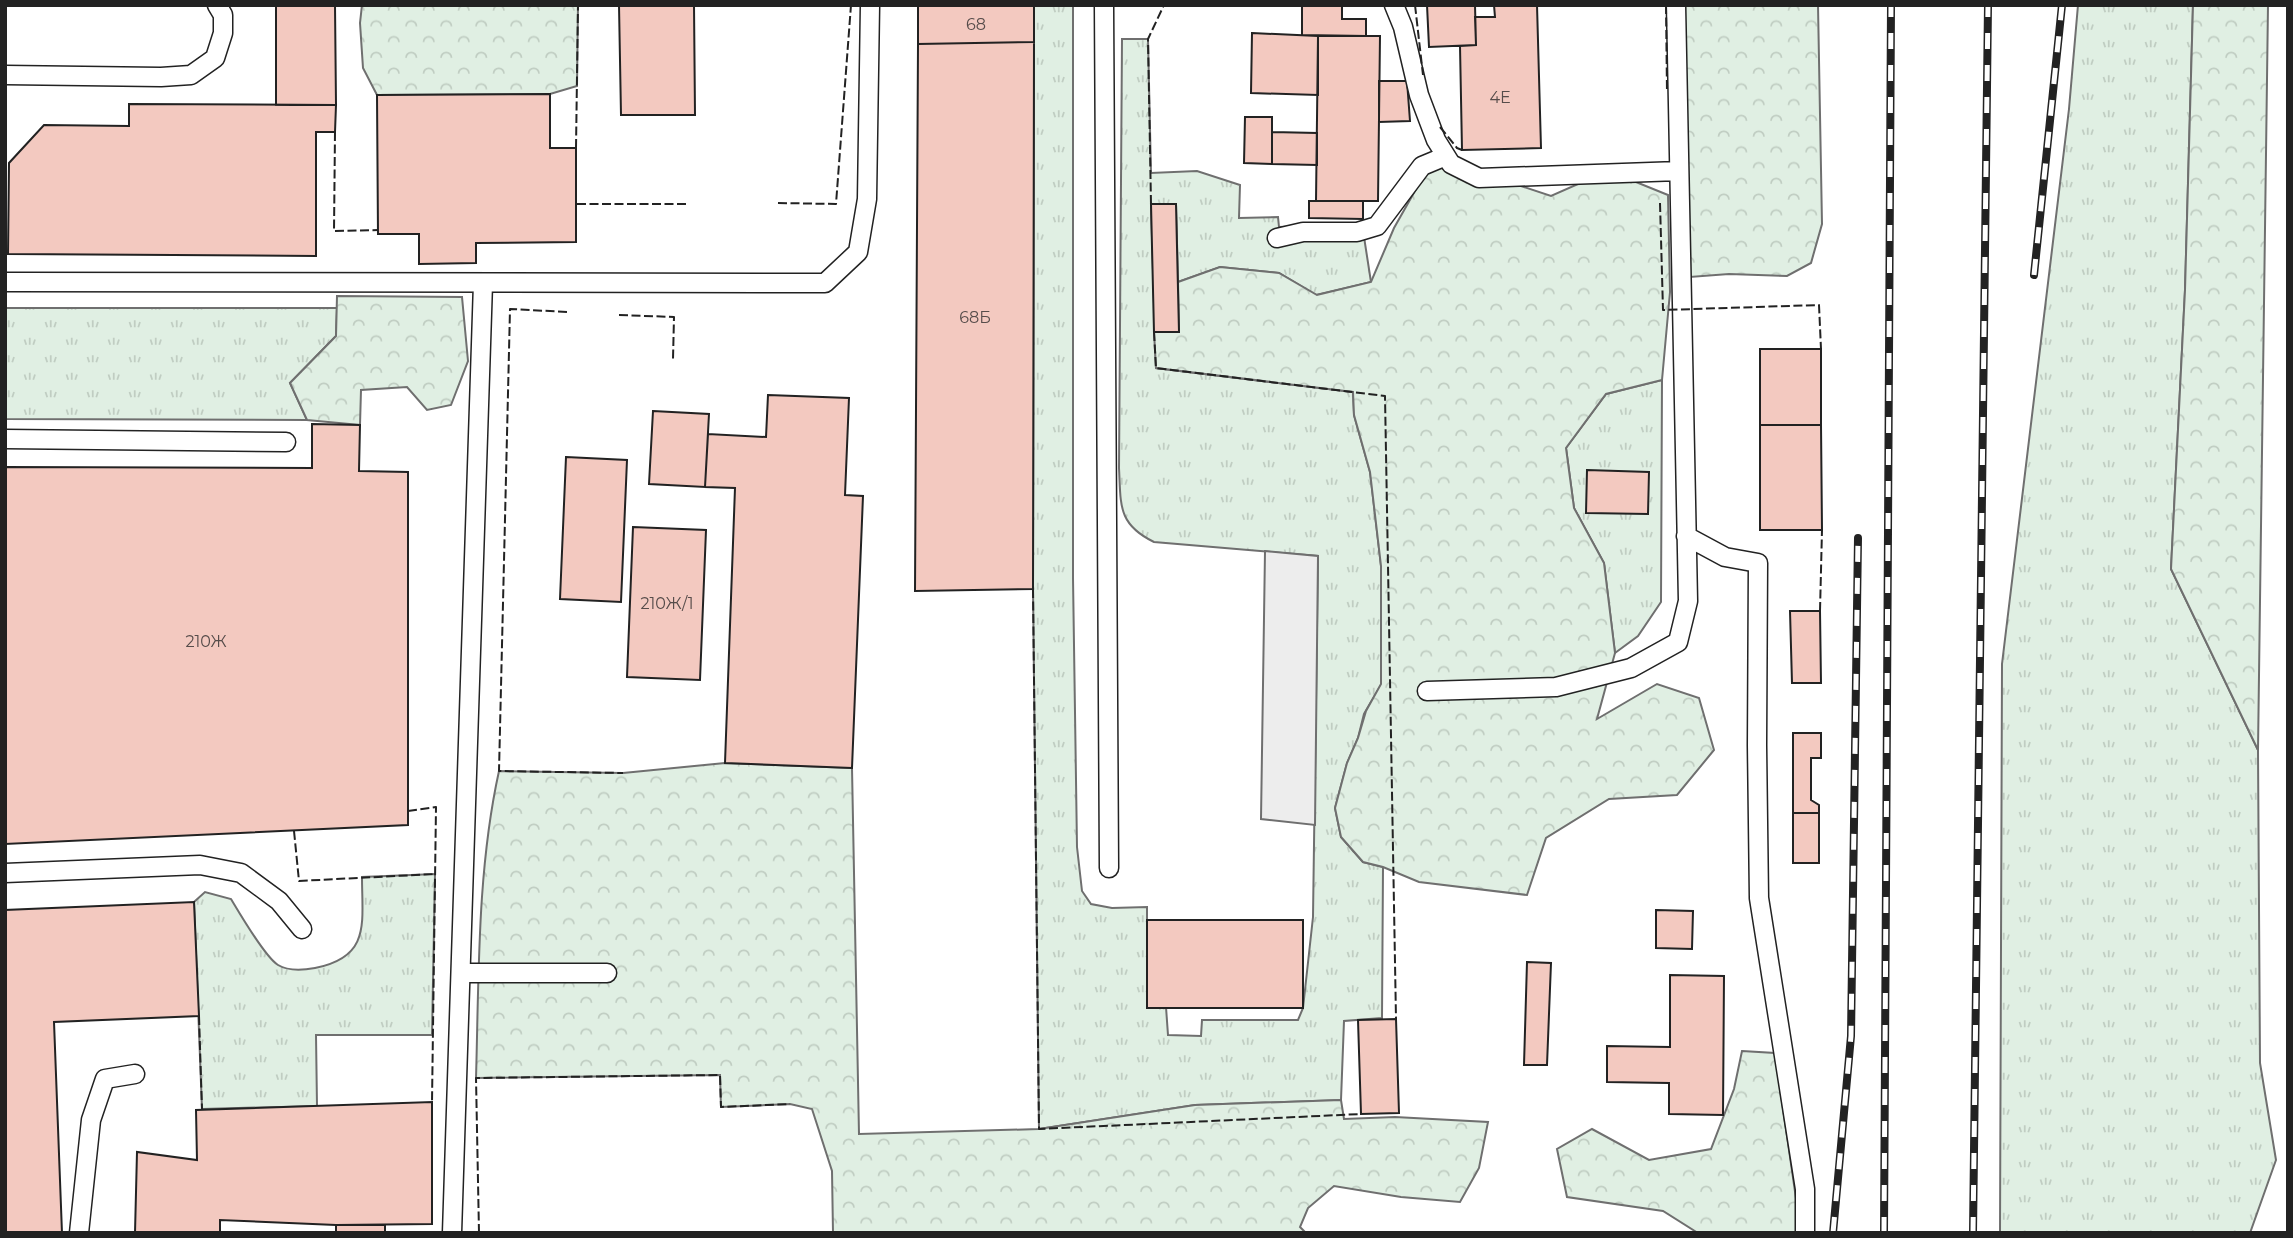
<svg xmlns="http://www.w3.org/2000/svg" width="2293" height="1238" viewBox="0 0 2293 1238" font-family="Montserrat,sans-serif">
  <style>
    .grass { fill: url(#grass-tufts); stroke: #6f6f6f; stroke-width: 2 }
    .forest { fill: url(#forest-crowns); stroke: #6f6f6f; stroke-width: 2 }
    .parking { fill: #ededed; stroke: #6f6f6f; stroke-width: 2 }
    .building { fill: #f3c9c0; stroke: #222; stroke-width: 2 }
    .lines { fill: none; stroke-linecap: round; stroke-linejoin: round }
    .lane-casing { stroke: #222; stroke-width: 21 }
    .lane { stroke: #fff; stroke-width: 18 }
    .rail-casing { stroke: #222; stroke-width: 8 }
    .rail { stroke: #fff; stroke-width: 5; stroke-dasharray: 16; stroke-linecap: butt }
    .fence { stroke: #222; stroke-width: 2; stroke-dasharray: 9 3.5; stroke-linecap: butt }
    .labels { text-anchor: middle; stroke-width: 5; stroke-linejoin: round; paint-order: stroke }
    .number-label { font-size: 16px; fill: #564c4a }
  </style>
  <defs>
    <pattern id="grass-tufts" width="24" height="20" patternUnits="userSpaceOnUse" patternTransform="scale(1.75)"><rect width="24" height="20" fill="#e0efe3"/><path d="M3 7l-1-3M5 7V3M7 7l1-3M15 17l-1-3M17 17v-4M19 17l1-3" fill="none" stroke="#c0cdc2"/></pattern>
    <pattern id="forest-crowns" width="20" height="18" patternUnits="userSpaceOnUse" patternTransform="scale(1.75)"><rect width="20" height="18" fill="#e0efe3"/><path d="M2 6a3 3 0 1 1 6 0M12 15a3 3 0 1 1 6 0" fill="none" stroke="#c0cdc2"/></pattern>
  </defs>
  <rect width="100%" height="100%" fill="#fff"/>
  <path class="grass" d="M 1034,5 L 1073,5 L 1073,578 L 1077,847 L 1082,891 L 1091,904 L 1112,908 L 1147,907 L 1147,1007 L 1166,1007 L 1168,1035 L 1201,1036 L 1202,1020 L 1298,1020 L 1303,1008 L 1313,917 L 1318,556 L 1154,542 C 1117,524 1121,504 1119,468 L 1122,39 L 1148,39 L 1151,173 L 1197,171 L 1240,185 L 1239,218 L 1278,217 L 1279,227 L 1362,224 L 1371,282 L 1316,295 L 1279,273 L 1220,267 L 1178,282 L 1176,204 L 1151,205 L 1156,368 L 1353,392 L 1354,415 L 1370,472 L 1381,566 L 1381,685 L 1364,714 L 1358,738 L 1347,763 L 1335,808 L 1341,837 L 1363,862 L 1383,867 L 1382,1018 L 1344,1021 L 1341,1100 L 1195,1105 L 1039,1129 L 1033,589 Z
    M 2078,5 L 2193,5 L 2185,290 L 2171,569 L 2258,750 L 2260,1063 L 2276,1160 L 2250,1233 L 2000,1233 L 2002,664 L 2069,109 Z
    M 5,308 L 337,308 L 336,336 L 290,383 L 307,420 L 5,419 Z
    M 1662,380 L 1661,602 L 1638,636 L 1615,653 L 1604,563 L 1574,508 L 1566,448 L 1606,394 Z
    M 435,874 L 432,1035 L 316,1035 L 317,1106 L 202,1109 L 194,902 L 205,892 L 231,899 C 240,914 265,957 278,965 C 288,971 304,970 315,968 C 371,957 362,923 362,877 Z"/>
  <path class="forest" d="M 362,5 L 578,5 L 577,86 L 550,94 L 377,95 L 363,68 L 360,23 Z
    M 1684,5 L 1818,5 L 1822,224 L 1811,263 L 1787,276 L 1729,274 L 1690,277 Z
    M 2193,5 L 2268,5 L 2258,750 L 2171,569 L 2185,290 Z
    M 1440,167 L 1471,182 L 1518,185 L 1551,196 L 1587,180 L 1636,182 L 1668,195 L 1670,292 L 1662,380 L 1606,394 L 1566,448 L 1574,508 L 1604,563 L 1615,653 L 1597,719 L 1657,684 L 1699,698 L 1714,750 L 1677,795 L 1609,799 L 1546,838 L 1527,895 L 1419,882 L 1383,867 L 1363,862 L 1341,837 L 1335,808 L 1347,763 L 1358,738 L 1366,711 L 1381,684 L 1381,566 L 1370,472 L 1354,415 L 1353,392 L 1156,368 L 1154,332 L 1179,332 L 1178,282 L 1220,267 L 1279,273 L 1317,295 L 1371,282 L 1394,228 L 1424,175 Z
    M 337,296 L 462,297 L 468,361 L 451,405 L 427,410 L 407,387 L 361,390 L 360,425 L 307,420 L 290,383 L 336,336 Z
    M 725,763 L 852,768 L 859,1134 L 1039,1129 L 1195,1105 L 1341,1100 L 1344,1119 L 1395,1117 L 1488,1122 L 1479,1168 L 1460,1202 L 1401,1197 L 1334,1186 L 1308,1208 L 1300,1227 L 1306,1233 L 833,1233 L 832,1171 L 812,1109 L 790,1104 L 721,1107 L 720,1075 L 476,1078 C 479,976 477,871 499,771 L 623,773 Z
    M 1742,1051 L 1775,1053 L 1801,1233 L 1698,1233 L 1663,1211 L 1567,1197 L 1557,1149 L 1592,1129 L 1649,1160 L 1711,1149 L 1734,1089 Z"/>
  <path class="parking" d="M 1265,551 L 1318,556 L 1315,825 L 1261,819 Z"/>
  <path class="building" d="M 276,5 L 335,5 L 336,105 L 276,105 Z
    M 619,5 L 694,5 L 695,115 L 621,115 Z
    M 918,5 L 1034,5 L 1034,42 L 918,44 Z
    M 1302,5 L 1342,5 L 1342,19 L 1366,19 L 1366,36 L 1302,35 Z
    M 1427,5 L 1475,5 L 1476,45 L 1429,47 Z
    M 1494,5 L 1537,5 L 1541,148 L 1462,150 L 1460,46 L 1476,45 L 1475,17 L 1495,17 Z
    M 1252,33 L 1318,36 L 1318,95 L 1251,93 Z
    M 1318,36 L 1380,36 L 1378,201 L 1316,201 Z
    M 1034,42 L 1033,589 L 915,591 L 918,44 Z
    M 1379,81 L 1407,81 L 1410,121 L 1379,122 Z
    M 550,94 L 550,148 L 576,148 L 576,242 L 476,243 L 476,263 L 419,264 L 419,234 L 378,234 L 377,95 Z
    M 129,104 L 336,105 L 335,132 L 316,132 L 316,256 L 8,254 L 9,163 L 44,125 L 129,126 Z
    M 1245,117 L 1272,117 L 1272,164 L 1244,163 Z
    M 1272,132 L 1317,133 L 1317,165 L 1272,164 Z
    M 1309,201 L 1363,201 L 1363,219 L 1309,218 Z
    M 1151,204 L 1176,204 L 1179,332 L 1154,332 Z
    M 1760,349 L 1821,349 L 1821,425 L 1760,425 Z
    M 768,395 L 849,398 L 845,495 L 863,496 L 852,768 L 725,763 L 735,488 L 705,487 L 708,434 L 766,437 Z
    M 653,411 L 709,414 L 705,487 L 649,484 Z
    M 312,424 L 360,425 L 359,471 L 408,472 L 408,825 L 5,844 L 5,467 L 312,468 Z
    M 1760,425 L 1821,425 L 1822,530 L 1760,530 Z
    M 566,457 L 627,460 L 621,602 L 560,599 Z
    M 1587,470 L 1649,472 L 1648,514 L 1586,513 Z
    M 633,527 L 706,530 L 700,680 L 627,677 Z
    M 1790,611 L 1820,611 L 1821,683 L 1792,683 Z
    M 1793,733 L 1821,733 L 1821,758 L 1811,758 L 1811,800 L 1819,805 L 1819,813 L 1793,813 Z
    M 1793,813 L 1819,813 L 1819,863 L 1793,863 Z
    M 194,902 L 199,1016 L 54,1022 L 62,1233 L 5,1233 L 5,910 Z
    M 1656,910 L 1693,911 L 1692,949 L 1656,948 Z
    M 1147,920 L 1303,920 L 1303,1008 L 1147,1008 Z
    M 1527,962 L 1551,963 L 1547,1065 L 1524,1065 Z
    M 1670,975 L 1724,976 L 1723,1115 L 1669,1114 L 1669,1083 L 1607,1082 L 1607,1046 L 1670,1047 Z
    M 1396,1019 L 1399,1113 L 1361,1114 L 1358,1020 Z
    M 432,1102 L 432,1224 L 336,1225 L 220,1220 L 220,1233 L 135,1233 L 137,1152 L 197,1160 L 196,1110 Z
    M 336,1225 L 385,1225 L 385,1233 L 336,1233 Z"/>
  <g class="lines">
    <g class="lane-casing">
      <path id="lane" d="M 1104,5 L 1109,868
        M 1394,5 L 1403,27 L 1419,95 L 1436,140 L 1451,164 L 1479,178 L 1679,171
        M 5,75 L 161,77 L 191,75 L 215,58 L 223,33 L 223,15 L 217,5
        M 1277,238 L 1303,232 L 1357,232 L 1377,226 L 1422,166 L 1446,156
        M 5,282 L 825,283 L 858,252 L 867,199 L 870,5
        M 5,439 L 286,442
        M 1686,536 L 1725,557 L 1758,563 L 1757,745 L 1759,898 L 1805,1189 L 1805,1233
        M 1427,691 L 1556,687 L 1631,668 L 1678,642 L 1688,601 L 1676,5
        M 5,873 L 200,865 L 241,873 L 279,901 L 302,929
        M 461,973 L 607,973
        M 79,1233 L 91,1120 L 105,1079 L 135,1074
        M 452,1233 L 483,283"/>
    </g>
    <use href="#lane" class="lane"/>
    <g class="rail-casing">
      <path id="rail" d="M 2034,275 L 2062,5
        M 1833,1233 L 1851,1036 L 1858,538
        M 1884,1233 L 1891,5
        M 1973,1233 L 1988,5"/>
    </g>
    <use href="#rail" class="rail"/>
    <path class="fence" d="M 1415,5 L 1423,75
      M 1666,5 L 1667,92
      M 1440,127 L 1457,148 L 1462,150
      M 335,132 L 334,231 L 378,230
      M 576,148 L 578,5
      M 778,203 L 836,204 L 851,5
      M 1660,203 L 1663,310 L 1819,305 L 1821,349
      M 577,204 L 689,204
      M 1151,204 L 1148,39 L 1164,5
      M 567,312 L 510,309 L 499,771 L 623,773
      M 619,315 L 674,317 L 673,359
      M 1154,332 L 1156,368 L 1385,396 L 1396,1019
      M 1033,589 L 1039,1129 L 1361,1114
      M 1820,611 L 1822,530
      M 408,811 L 436,807 L 432,1102
      M 294,831 L 299,881 L 435,874
      M 199,1016 L 202,1109
      M 479,1233 L 476,1078 L 720,1075 L 721,1107 L 790,1104"/>
  </g>
  <g class="labels">
    <g class="number-label">
      <text x="976" y="30">68</text>
      <text x="1500" y="103">4Е</text>
      <text x="975" y="323">68Б</text>
      <text x="667" y="609">210Ж/1</text>
      <text x="206" y="647">210Ж</text>
    </g>
  </g>
  <rect width="2293" height="1238" fill="none" stroke="#222222" stroke-width="14"/>
</svg>
